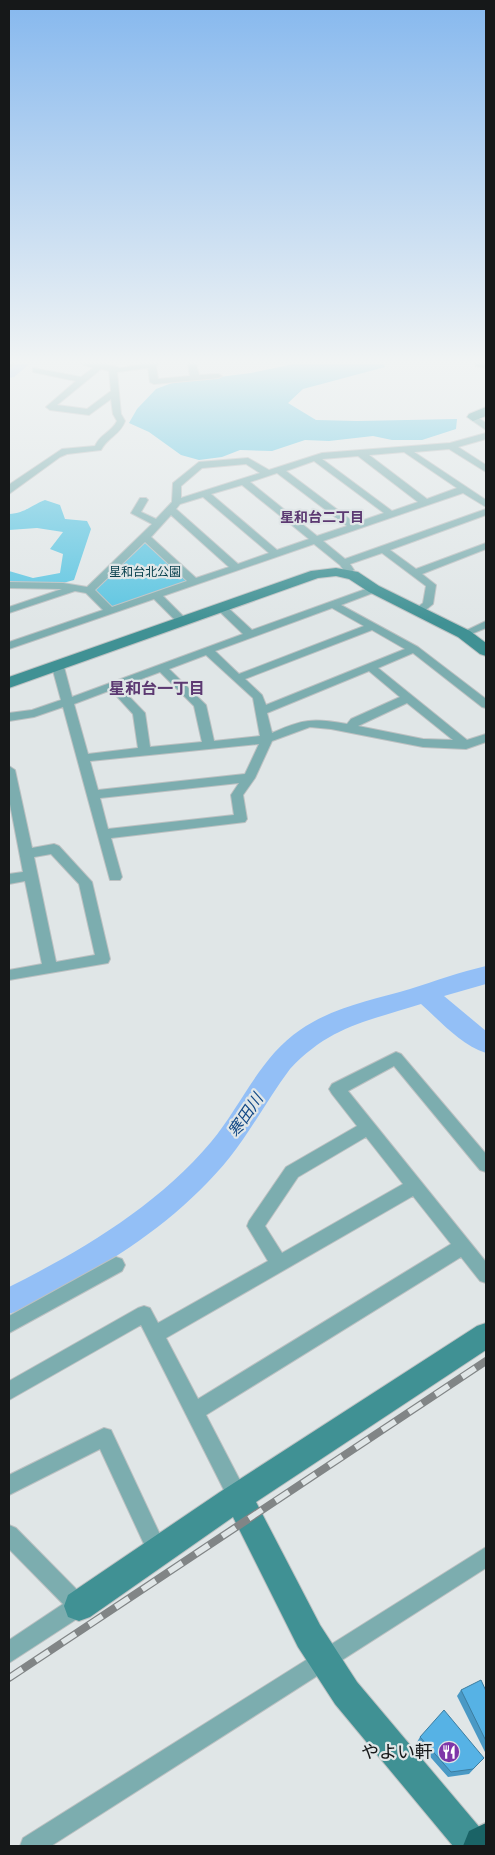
<svg xmlns="http://www.w3.org/2000/svg" width="495" height="1855" viewBox="0 0 495 1855" font-family="'Alegreya Sans','Noto Sans JP',sans-serif">
  <style>
    .green { fill: #5cc5e1 }
    .lines { fill: none; stroke-linecap: round; stroke-linejoin: round }
    .river { fill: #93bff6; fill-rule: evenodd }
    .street-casing { stroke: #bcc1c2; stroke-width: 2 }
    .secondary-casing { stroke: #bcc1c2; stroke-width: 2 }
    .highway-casing { stroke: #bcc1c2; stroke-width: 3 }
    .street { fill: #7cadaf; fill-rule: evenodd }
    .secondary { fill: #409194; fill-rule: evenodd }
    .highway { fill: #1a6366; fill-rule: evenodd }
    .rail-casing { stroke: #818586; stroke-width: 8 }
    .rail { stroke: #e0e6e7; stroke-width: 5.5; stroke-dasharray: 16; stroke-linecap: butt }
    .wall { fill: #4a99c5 }
    .building { fill: #56b2e5; stroke: #3c7da0 }
    .labels { text-anchor: middle; stroke-width: 4.5; stroke-linejoin: round; paint-order: stroke }
    .far-park-label { font-size: 12px; fill: #08404d; stroke: #e0e6e7 }
    .far-neighbourhood-label { font-size: 14px; font-weight: bold; fill: #5c3972; stroke: #e0e6e7 }
    .neighbourhood-label { font-size: 16px; font-weight: bold; fill: #5c3972; stroke: #e0e6e7 }
    .water-label { font-size: 16px; font-style: italic; fill: #144a87; stroke: #e0e6e7 }
    .near-poi-label { font-size: 18px; fill: #161819; stroke: #e0e6e7; text-anchor: end }
  </style>
  <rect width="100%" height="100%" fill="#e0e6e7"/>
  <path class="green" d="M 294,364 L 384,364 L 385,367 L 303,389 L 288,403 L 316,420 L 357,421 L 457,419 L 456,429 L 422,440 L 392,440 L 373,436 L 329,441 L 305,440 L 272,451 L 240,450 L 222,457 L 199,460 L 181,455 L 149,432 L 129,423 L 137,409 L 156,389 L 172,383 L 251,373 Z
    M 45,500 L 60,505 L 65,519 L 87,521 L 91,529 L 74,580 L 63,583 L 9,583 L 9,571 L 33,578 L 60,573 L 63,554 L 50,549 L 63,532 L 37,528 L 9,530 L 9,514 C 25,513 30,506 45,500 Z
    M 143,543 L 147,543 L 187,580 L 186,582 L 115,606 L 110,606 L 95,590 L 96,588 Z"/>
  <g class="lines">
    <path class="river" d="M 14,364 L 29,364 L 14,377 L 9,378 L 9,368 Z
      M 486,966 L 486,984 L 444,996 L 486,1031 L 486,1053 C 461,1045 440,1021 421,1004 C 368,1021 330,1026 290,1069 C 269,1097 252,1129 230,1157 C 186,1212 125,1254 63,1288 C 46,1297 28,1308 9,1314 L 9,1287 C 83,1250 157,1206 211,1142 C 241,1106 260,1057 300,1030 C 333,1007 373,1000 410,989 C 435,981 460,972 486,966 Z"/>
    <g class="street-casing">
      <path id="street" d="M 9,364 L 15,364 L 9,368 Z
        M 82,364 L 106,364 L 120,368 L 143,364 L 159,364 L 156,366 L 158,379 L 190,376 L 188,364 L 196,364 L 199,375 L 218,374 L 222,376 L 218,378 L 154,384 L 150,382 L 148,368 L 117,372 L 121,414 L 125,421 C 120,435 109,436 101,450 L 67,454 L 60,457 L 9,494 L 10,484 L 62,449 L 95,446 C 100,434 112,432 117,421 L 113,414 L 111,399 L 89,415 L 50,410 L 46,407 L 76,381 L 33,372 L 33,368 L 81,377 L 93,368 ZM 101,369 L 109,371 L 111,391 L 87,409 L 57,405 Z
        M 475,364 L 486,364 L 486,368 L 476,366 Z
        M 473,414 L 486,423 L 486,430 L 470,419 L 469,417 Z
        M 486,433 L 486,439 L 458,447 L 486,465 L 486,472 L 449,449 L 414,452 L 486,500 L 486,507 L 463,493 L 323,541 L 345,559 L 486,509 L 486,515 L 390,550 L 416,569 L 486,543 L 486,549 L 422,574 L 436,585 L 433,604 L 422,613 L 414,613 L 413,611 L 423,603 L 426,586 L 382,553 L 350,564 L 354,570 L 349,573 L 345,572 L 340,565 L 314,544 L 163,596 L 187,620 L 188,622 L 187,624 L 179,624 L 154,599 L 9,649 L 9,642 L 103,610 L 86,593 L 75,591 L 9,613 L 9,607 L 62,589 L 9,588 L 9,582 L 63,583 L 87,587 L 152,524 L 131,513 L 140,498 L 146,498 L 148,500 L 141,512 L 156,519 L 172,502 L 173,483 L 199,462 L 248,458 L 269,470 L 322,453 L 450,443 ZM 404,452 L 457,488 L 427,499 L 369,455 ZM 358,456 L 418,502 L 392,511 L 322,459 ZM 314,461 L 384,513 L 355,523 L 286,471 ZM 246,464 L 260,473 L 181,498 L 181,486 L 202,468 ZM 277,473 L 347,526 L 317,536 L 250,482 ZM 242,485 L 309,539 L 277,550 L 211,494 ZM 203,497 L 269,553 L 238,564 L 176,509 L 180,504 ZM 171,515 L 229,567 L 196,578 L 151,537 ZM 145,542 L 187,581 L 112,607 L 95,590 Z
        M 374,586 L 379,589 L 378,591 L 341,605 L 418,647 L 486,699 L 486,708 L 482,707 L 413,653 L 378,668 L 467,740 L 486,734 L 486,742 L 466,749 L 423,747 L 331,729 L 310,727 L 272,741 L 255,778 L 243,795 L 247,819 L 245,822 L 111,838 L 122,877 L 120,880 L 110,880 L 63,707 L 34,717 L 9,721 L 9,713 L 32,710 L 61,700 L 52,667 L 54,665 L 62,665 L 64,667 L 72,697 L 243,634 L 218,610 L 217,608 L 218,606 L 226,606 L 252,630 ZM 332,608 L 364,626 L 239,674 L 215,651 ZM 372,630 L 405,649 L 266,705 L 262,695 L 245,679 ZM 206,655 L 253,698 L 260,736 L 214,741 L 206,705 L 169,669 ZM 369,671 L 400,697 L 351,719 L 347,724 C 313,718 303,719 272,733 L 267,713 ZM 160,672 L 194,706 L 202,742 L 150,747 L 145,713 L 120,687 ZM 111,690 L 133,714 L 138,748 L 88,754 L 74,704 ZM 407,703 L 453,740 L 423,739 L 358,726 ZM 259,744 L 245,774 L 98,790 L 90,761 ZM 239,783 L 231,795 L 234,815 L 108,829 L 100,798 Z
        M 486,621 L 486,628 L 464,637 L 459,634 Z
        M 9,766 L 15,770 L 32,848 L 54,844 L 59,846 L 92,882 L 110,959 L 108,963 L 9,980 L 9,970 L 42,964 L 25,881 L 9,884 L 9,874 L 23,872 L 9,799 ZM 51,854 L 79,884 L 95,955 L 56,962 L 34,857 Z
        M 396,1052 L 401,1054 L 486,1154 L 486,1172 L 480,1170 L 394,1066 L 348,1091 L 486,1262 L 486,1283 L 480,1281 L 461,1257 L 206,1415 L 246,1492 L 249,1499 L 246,1506 L 239,1509 L 232,1506 L 141,1325 L 9,1400 L 9,1381 L 138,1308 L 144,1306 L 150,1308 L 158,1323 L 268,1261 L 247,1226 L 249,1221 L 286,1167 L 357,1126 L 332,1094 L 329,1089 L 332,1084 ZM 366,1137 L 403,1184 L 282,1253 L 265,1226 L 298,1177 ZM 413,1196 L 451,1244 L 198,1399 L 166,1338 Z
        M 116,1257 L 122,1259 L 125,1265 L 122,1271 L 9,1333 L 9,1316 Z
        M 104,1428 L 111,1430 L 164,1543 L 167,1550 L 164,1557 L 157,1560 L 150,1557 L 100,1449 L 9,1495 L 9,1475 Z
        M 9,1525 L 16,1528 L 86,1599 L 89,1606 L 86,1613 L 9,1663 L 9,1640 L 63,1604 L 9,1549 Z
        M 486,1547 L 486,1568 L 51,1846 L 20,1846 L 23,1838 Z"/>
    </g>
    <g class="secondary-casing">
      <path id="secondary" d="M 486,407 L 486,416 L 473,421 L 467,417 L 469,414 Z
        M 336,568 L 358,572 L 379,586 L 470,631 L 486,643 L 486,656 L 480,654 L 458,637 L 369,592 L 349,579 L 336,576 L 318,578 L 9,688 L 9,677 L 311,571 Z
        M 486,1323 L 486,1350 L 256,1502 L 320,1625 L 357,1682 L 486,1835 L 486,1846 L 453,1846 L 335,1704 L 298,1647 L 233,1517 L 90,1617 L 79,1621 L 68,1617 L 64,1606 L 68,1595 L 220,1492 L 477,1326 Z"/>
    </g>
    <g class="highway-casing">
      <path id="highway" d="M 486,1823 L 486,1846 L 463,1846 L 469,1831 Z"/>
    </g>
    <use href="#street" class="street"/>
    <use href="#secondary" class="secondary"/>
    <use href="#highway" class="highway"/>
    <g class="rail-casing">
      <path id="rail" d="M 9,1678 L 486,1361"/>
    </g>
    <use href="#rail" class="rail"/>
  </g>
  <path class="wall" d="M 461,1690 L 486,1691 L 486,1754 L 457,1696 Z
    M 420,1737 L 480,1762 L 469,1774 L 448,1777 L 417,1742 Z"/>
  <path class="building" d="M 481,1680 L 486,1691 L 486,1741 L 461,1690 Z
    M 444,1710 L 484,1758 L 473,1769 L 451,1772 L 420,1737 Z"/>
  <linearGradient id="sky" x2="0" y2="1"><stop stop-color="#86b8ee"/><stop offset="0.58" stop-color="#f1f4f4"/><stop offset="1" stop-color="#f1f4f4" stop-opacity="0"/></linearGradient>
  <rect width="495" height="623" fill="url(#sky)"/>
  <defs>
    <g id="restaurant-disc" transform="scale(1.125)"><circle r="9.5" fill="#7e36a8" stroke="#e0e6e7"/><path d="M-5-6h1v4h1v-4h1v4h1v-4h1v5L-1.5 .5V6h-2V.5L-5-1ZM5-6V6H3V1.5H1.5Q1.5-4 5-6Z" fill="#fff"/></g>
  </defs>
  <g fill-rule="evenodd">
    <use href="#restaurant-disc" x="449" y="1752"/>
  </g>
  <g class="labels">
    <g class="far-park-label">
      <text x="145" y="576">星和台北公園</text>
    </g>
    <g class="far-neighbourhood-label">
      <text x="322" y="522">星和台二丁目</text>
    </g>
    <g class="neighbourhood-label">
      <text x="157" y="694">星和台一丁目</text>
    </g>
    <g class="water-label">
      <text transform="translate(245 1115) rotate(-56)" y="6">寒田川</text>
    </g>
    <g class="near-poi-label">
      <text x="433" y="1758">やよい軒</text>
    </g>
  </g>
  <rect width="495" height="1855" fill="none" stroke="#161819" stroke-width="20"/>
</svg>
